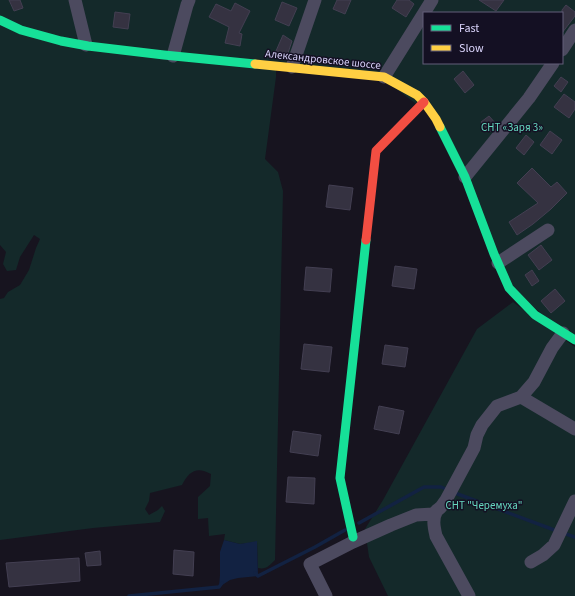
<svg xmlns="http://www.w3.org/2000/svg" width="575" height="596" viewBox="0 0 575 596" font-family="'Source Sans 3',sans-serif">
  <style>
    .green { fill: #14292a; fill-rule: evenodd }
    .water { fill: #122242 }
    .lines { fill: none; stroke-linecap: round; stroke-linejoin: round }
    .stream { stroke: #122242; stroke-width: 3.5 }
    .building { fill: #353241; stroke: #433f52 }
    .street { stroke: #4c4a5f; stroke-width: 13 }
    .fast { stroke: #16e098; stroke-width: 9 }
    .slow { stroke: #ffcf43; stroke-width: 9 }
    .jam { stroke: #f24e42; stroke-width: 9 }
    .labels { text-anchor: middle; stroke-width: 3; stroke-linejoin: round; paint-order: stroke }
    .street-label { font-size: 11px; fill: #dad4fc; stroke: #141023 }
    .park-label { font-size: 11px; fill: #65d7bf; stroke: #141023 }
  </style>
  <rect width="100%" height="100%" fill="#17141f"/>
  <path class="green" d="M 0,0 L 575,0 L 575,340 L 509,288 L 437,120 L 381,77 L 276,68 L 276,77 L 265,159 L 278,172 L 283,191 L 275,560 C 270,565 266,570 258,568 L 257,542 L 240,544 L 224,540 L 225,534 L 209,536 L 208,518 L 198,519 L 198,497 L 210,486 L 211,474 C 197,466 189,471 182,485 L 150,493 L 149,501 L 145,509 L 149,515 L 158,510 L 162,506 L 165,511 L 160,522 L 93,528 L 0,540 L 0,299 L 4,298 L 8,292 L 20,285 L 29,270 L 36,248 L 40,239 L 34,235 L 20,257 L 16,270 L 7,271 L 3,264 L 6,252 L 0,245 ZM 424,13 L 562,13 L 562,63 L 424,63 Z
    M 513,302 L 575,347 L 575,596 L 388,596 L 369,557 L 365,529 L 383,500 L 477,329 Z"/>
  <path class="water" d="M 224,540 L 240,544 L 257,541 L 258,576 L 238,578 L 230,580 L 219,587 L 220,575 L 220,552 Z"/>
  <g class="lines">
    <path class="stream" d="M 455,493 L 557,531
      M 359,523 L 424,487 L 441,487 L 446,489
      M 563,533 L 575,537
      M 255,573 L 258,576 L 315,547 L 345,530
      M 129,596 L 219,587 L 222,583"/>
  </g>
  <path class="building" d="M 9,0 L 20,0 L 23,8 L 14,11 Z
    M 337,0 L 351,0 L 345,14 L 333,9 Z
    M 397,0 L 409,0 L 414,4 L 406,17 L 392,8 Z
    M 479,0 L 504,0 L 496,11 Z
    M 282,2 L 297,8 L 289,26 L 275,20 Z
    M 235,3 L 250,11 L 239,33 L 242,34 L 240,46 L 225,43 L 229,27 L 209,17 L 216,4 L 231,11 Z
    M 566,5 L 575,12 L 575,16 L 562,33 L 562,10 Z
    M 115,12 L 130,14 L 128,29 L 113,27 Z
    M 283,35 L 292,41 L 287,56 L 276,51 Z
    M 463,71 L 474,85 L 465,93 L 454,79 Z
    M 561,77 L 568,82 L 561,92 L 554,86 Z
    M 564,94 L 575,102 L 575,109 L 569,118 L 554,107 Z
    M 489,116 L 497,125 L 490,132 L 481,122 Z
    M 550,131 L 562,140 L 552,154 L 540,145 Z
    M 526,135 L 534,142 L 524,155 L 516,148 Z
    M 532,168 L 551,187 L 557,182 L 567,193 L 551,209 L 533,224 L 517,235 L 509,222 L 538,203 L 517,183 Z
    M 329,185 L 353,188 L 350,210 L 326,207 Z
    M 541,245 L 552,260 L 539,270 L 528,255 Z
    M 395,266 L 417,269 L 414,289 L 392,286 Z
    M 306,267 L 332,269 L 330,292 L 304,290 Z
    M 532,270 L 539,281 L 532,286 L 525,275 Z
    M 555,289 L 565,301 L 551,313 L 541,301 Z
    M 304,344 L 332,347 L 329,372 L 301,369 Z
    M 385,345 L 408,348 L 405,367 L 382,364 Z
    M 379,406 L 404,411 L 399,434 L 374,429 Z
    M 293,431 L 321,435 L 318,456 L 290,452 Z
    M 288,477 L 315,478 L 314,504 L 286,502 Z
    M 174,550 L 194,552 L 193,576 L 173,574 Z
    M 100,551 L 101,565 L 87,566 L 85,553 Z
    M 79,558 L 80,581 L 9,587 L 6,563 Z"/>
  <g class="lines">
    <path class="street" d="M 75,0 L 86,45
      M 424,13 L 432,0
      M 562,50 L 575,30
      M 173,56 L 187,5 L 189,0
      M 292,67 L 315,0
      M 384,77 L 424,13
      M 465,177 L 529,98 L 553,63
      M 498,263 L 548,230
      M 521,397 L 575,429
      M 437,510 C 432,519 434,527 436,536 L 469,596
      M 531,562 L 543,555 L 554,545 L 575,501
      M 326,596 L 310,564 L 353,542 L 391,525 L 416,515 L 433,514 L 441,507 L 446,500 L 474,448 L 477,435 L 482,425 L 497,406 L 521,397 L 534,382 L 552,348 L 563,333"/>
    <path class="fast" d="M 0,20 L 21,30 L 61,41 L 88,46 L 164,55 L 255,64
      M 440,127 L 465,177 L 494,254 L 509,288 L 535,315 L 575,340
      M 353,537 L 340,478 L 366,240"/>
    <path class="slow" d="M 255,64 L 384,77 L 417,95 L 424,102 L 436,119 L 440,127"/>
    <path class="jam" d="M 366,240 L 376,151 L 424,102"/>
  </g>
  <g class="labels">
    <g class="street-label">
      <text transform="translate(323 59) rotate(6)" y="4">Александровское шоссе</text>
    </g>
    <g class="park-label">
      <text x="512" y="131">СНТ «Заря 3»</text>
      <text x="484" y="509">СНТ "Черемуха"</text>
    </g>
  </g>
  <rect x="423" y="12" width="140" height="52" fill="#141023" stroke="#635e7a"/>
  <rect x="431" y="25" width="20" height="6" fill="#16e098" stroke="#635e7a"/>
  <text x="459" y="32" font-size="12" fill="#dad4fc">Fast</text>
  <rect x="431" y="45" width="20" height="6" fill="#ffcf43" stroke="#635e7a"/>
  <text x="459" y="52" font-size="12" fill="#dad4fc">Slow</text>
</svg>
